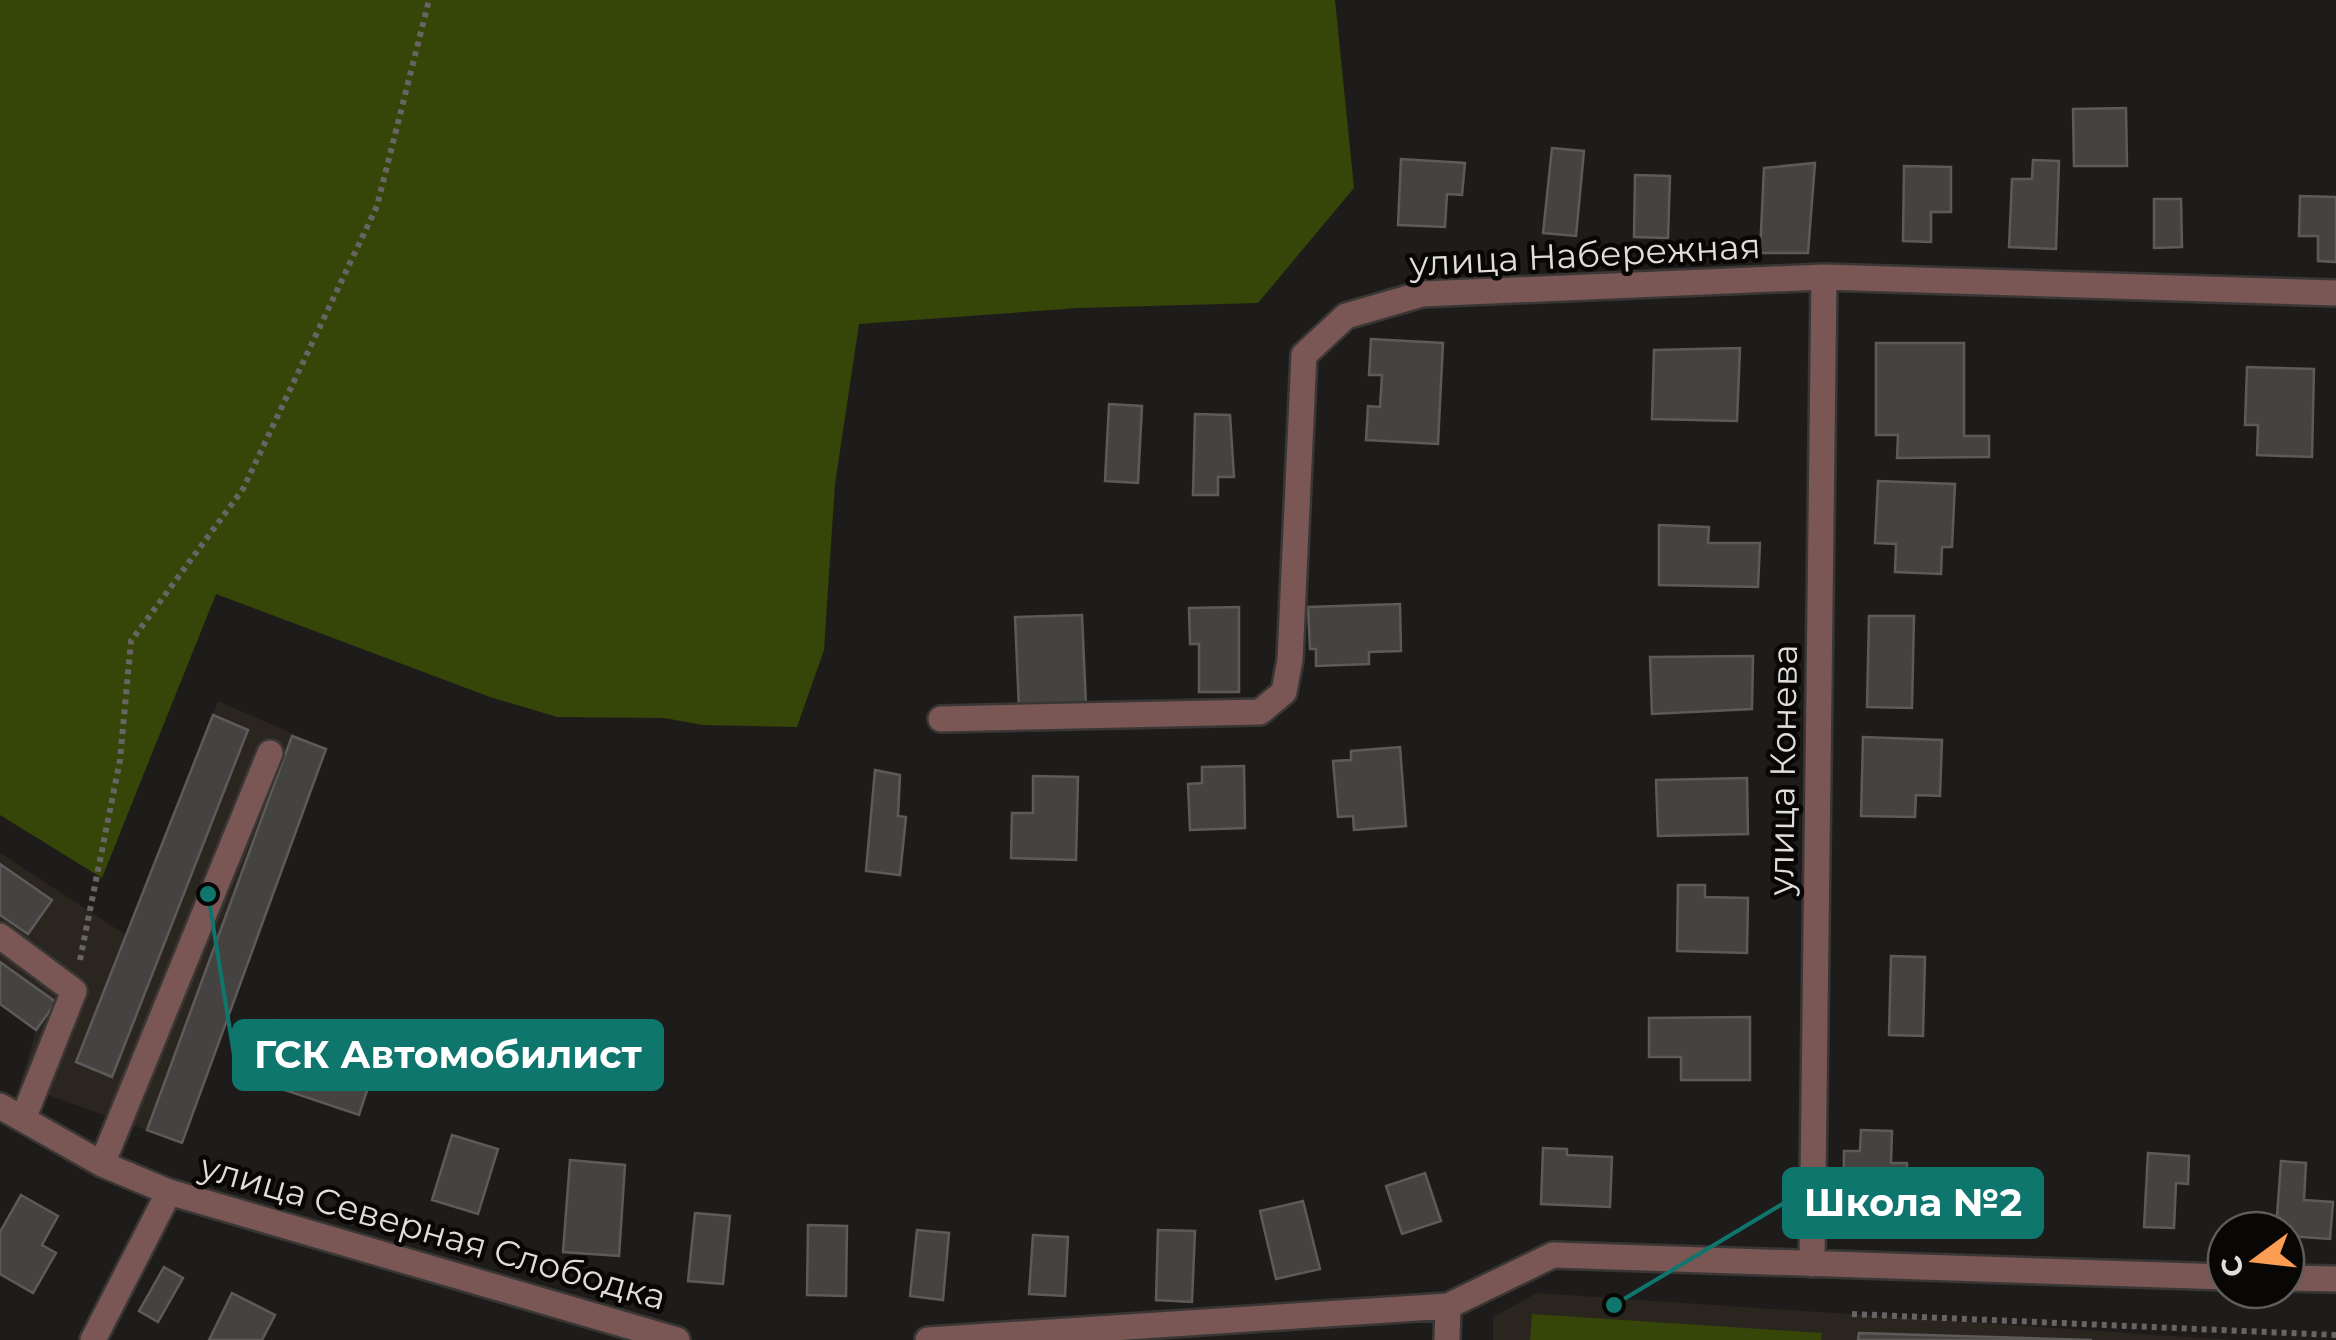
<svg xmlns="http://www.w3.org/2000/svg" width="2336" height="1340" viewBox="0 0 2336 1340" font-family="Montserrat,sans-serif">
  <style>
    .built { fill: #2b251f }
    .green { fill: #364508 }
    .building { fill: #454341; stroke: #5d5b59; stroke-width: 2.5 }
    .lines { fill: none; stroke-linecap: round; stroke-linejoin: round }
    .minor-casing { stroke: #393735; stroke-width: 30 }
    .path { stroke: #676563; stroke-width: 6; stroke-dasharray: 5 5; stroke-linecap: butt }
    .minor { stroke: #7a5654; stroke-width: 25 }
    .labels { text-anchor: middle; stroke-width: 9; stroke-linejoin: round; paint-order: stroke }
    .street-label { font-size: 35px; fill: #dfdedd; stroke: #080706 }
    .leader { fill: none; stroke: #0f766e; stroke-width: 4 }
    .callout-dot { fill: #0f766e; stroke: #080706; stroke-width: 4 }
    .callout { fill: #0f766e; stroke: #0f766e; stroke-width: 4 }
    .callout-label { font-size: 38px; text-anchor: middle; font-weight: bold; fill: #fff }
  </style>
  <rect width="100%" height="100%" fill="#1e1c1a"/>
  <path class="built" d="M 218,701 L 327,749 L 182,1143 L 20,1085 L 36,1030 L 0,1004 L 0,853 L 126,935 Z
    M 1537,1293 L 2233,1340 L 1493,1340 L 1493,1317 Z"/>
  <path class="green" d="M 0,0 L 1335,0 L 1354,188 L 1258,303 L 1078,308 L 859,324 L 835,484 L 824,650 L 797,727 L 703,725 L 664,718 L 557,717 L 490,697 L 216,594 L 102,878 L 0,815 Z
    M 1532,1314 L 1822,1333 L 1821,1340 L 1530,1340 Z"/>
  <path class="building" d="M 2126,108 L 2127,166 L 2074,166 L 2073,109 Z
    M 1552,148 L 1584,151 L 1576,236 L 1543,233 Z
    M 1401,159 L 1465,163 L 1462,195 L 1447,194 L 1445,227 L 1398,225 Z
    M 2033,160 L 2059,161 L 2056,249 L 2009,247 L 2012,179 L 2032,179 Z
    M 1815,163 L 1808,253 L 1760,253 L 1764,168 Z
    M 1904,166 L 1951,167 L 1951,212 L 1931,212 L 1931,242 L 1903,241 Z
    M 1635,175 L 1670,176 L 1668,238 L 1634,237 Z
    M 2300,196 L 2336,197 L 2336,262 L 2318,261 L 2318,236 L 2299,236 Z
    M 2154,199 L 2181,199 L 2182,247 L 2154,248 Z
    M 1371,339 L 1443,343 L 1438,444 L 1366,440 L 1368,406 L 1380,407 L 1382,375 L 1369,375 Z
    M 1876,343 L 1964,343 L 1964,436 L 1989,436 L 1989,457 L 1897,458 L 1898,435 L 1876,435 Z
    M 1740,348 L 1737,421 L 1652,419 L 1654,350 Z
    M 2247,367 L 2314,369 L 2312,457 L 2257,455 L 2258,425 L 2245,425 Z
    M 1109,404 L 1142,406 L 1138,483 L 1105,481 Z
    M 1195,414 L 1230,415 L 1234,477 L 1218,477 L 1218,495 L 1193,495 Z
    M 1878,481 L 1955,484 L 1952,547 L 1942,547 L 1941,574 L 1895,572 L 1896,544 L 1875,543 Z
    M 1659,525 L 1709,527 L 1708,543 L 1760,543 L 1758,587 L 1659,585 Z
    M 1400,604 L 1401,651 L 1369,652 L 1369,664 L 1316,666 L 1316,649 L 1310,649 L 1308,607 Z
    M 1239,607 L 1239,692 L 1199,692 L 1199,644 L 1190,644 L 1189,608 Z
    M 1082,615 L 1086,706 L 1019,709 L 1015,617 Z
    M 1869,616 L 1914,616 L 1912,708 L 1867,707 Z
    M 1753,656 L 1752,709 L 1652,714 L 1650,657 Z
    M 213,715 L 248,730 L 112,1077 L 76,1062 Z
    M 292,736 L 326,749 L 182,1143 L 147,1130 Z
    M 1863,737 L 1942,740 L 1940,796 L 1916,795 L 1915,817 L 1861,816 Z
    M 1400,747 L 1406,826 L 1354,830 L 1353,816 L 1338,817 L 1333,761 L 1351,760 L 1351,751 Z
    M 1244,766 L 1245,828 L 1190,830 L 1188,784 L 1202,783 L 1202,767 Z
    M 875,770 L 900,775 L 898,816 L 906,817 L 900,875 L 866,871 Z
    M 1033,776 L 1078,777 L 1076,860 L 1011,858 L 1012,813 L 1033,813 Z
    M 1747,778 L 1748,834 L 1658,836 L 1656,780 Z
    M 0,864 L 52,900 L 28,934 L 0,915 Z
    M 1678,885 L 1705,885 L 1705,897 L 1748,898 L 1747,953 L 1677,951 Z
    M 1891,956 L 1925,957 L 1923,1036 L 1889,1035 Z
    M 0,962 L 56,1002 L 36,1030 L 0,1004 Z
    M 1750,1017 L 1750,1080 L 1681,1080 L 1681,1057 L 1649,1057 L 1649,1018 Z
    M 278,1020 L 379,1054 L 359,1115 L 258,1081 Z
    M 1861,1130 L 1892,1131 L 1891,1163 L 1907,1163 L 1906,1203 L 1888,1203 L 1888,1214 L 1869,1219 L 1869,1226 L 1843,1225 L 1844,1151 L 1860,1151 Z
    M 452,1135 L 498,1149 L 478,1214 L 432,1200 Z
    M 1543,1148 L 1567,1149 L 1567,1155 L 1612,1157 L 1610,1207 L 1541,1204 Z
    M 2148,1153 L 2189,1156 L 2188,1184 L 2176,1183 L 2174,1228 L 2144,1227 Z
    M 570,1160 L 625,1165 L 619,1256 L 563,1252 Z
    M 2281,1161 L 2306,1163 L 2304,1200 L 2333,1202 L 2330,1239 L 2286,1236 L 2286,1230 L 2276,1230 Z
    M 1425,1173 L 1441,1221 L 1402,1234 L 1386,1186 Z
    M 21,1195 L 58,1216 L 42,1245 L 56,1253 L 33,1293 L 0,1274 L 0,1232 Z
    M 1303,1201 L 1320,1269 L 1276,1279 L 1260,1211 Z
    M 695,1213 L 730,1216 L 723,1284 L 688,1281 Z
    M 808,1225 L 847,1226 L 846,1296 L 807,1295 Z
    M 917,1230 L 949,1233 L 943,1300 L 910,1296 Z
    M 1158,1230 L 1195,1231 L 1192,1302 L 1156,1300 Z
    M 1033,1235 L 1068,1237 L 1065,1296 L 1029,1294 Z
    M 164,1267 L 183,1278 L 158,1322 L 139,1311 Z
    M 232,1293 L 275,1315 L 262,1340 L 209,1340 Z
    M 1859,1333 L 2092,1340 L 1858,1340 Z"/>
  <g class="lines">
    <g class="minor-casing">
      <path id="minor" d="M 941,719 L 1260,712 L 1284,692 L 1290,660 L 1304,355 L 1346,316 L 1422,294 L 1824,277 L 2336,293
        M 0,936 L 74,991 L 23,1119
        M 0,1106 L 102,1164 L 169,1192 L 677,1340
        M 102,1164 L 270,753
        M 1812,1264 L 1824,277
        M 2286,1278 L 2336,1279
        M 93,1340 L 169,1192
        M 928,1340 L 1448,1306 L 1553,1255 L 2226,1277
        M 1447,1340 L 1448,1306"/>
    </g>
    <path class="path" d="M 80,960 L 120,760 L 131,641 L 243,489 L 377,206 L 429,0
      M 1852,1314 L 2336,1335"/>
    <use href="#minor" class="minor"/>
  </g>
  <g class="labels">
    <g class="street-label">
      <text transform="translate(1585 255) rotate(-3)" y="12">улица Набережная</text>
      <text transform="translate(1783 770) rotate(-89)" y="12">улица Конева</text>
      <text transform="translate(433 1232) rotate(16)" y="12">улица Северная Слободка</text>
    </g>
  </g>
  <path class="leader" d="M208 894L234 1055M1614 1305L1784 1203"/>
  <g class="callout-dot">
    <circle cx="208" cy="894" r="10"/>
    <circle cx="1614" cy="1305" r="10"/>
  </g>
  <g class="callout">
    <rect x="234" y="1021" width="428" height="68" rx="10"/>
    <rect x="1784" y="1169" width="258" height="68" rx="10"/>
  </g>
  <g class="callout-label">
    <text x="448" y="1068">ГСК Автомобилист</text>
    <text x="1913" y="1216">Школа №2</text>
  </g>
  <g transform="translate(2256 1260) rotate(255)"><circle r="48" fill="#080706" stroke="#5e5d5c" stroke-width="2.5"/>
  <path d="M0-8L18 38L0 25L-18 38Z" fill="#fd9d54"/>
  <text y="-15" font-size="28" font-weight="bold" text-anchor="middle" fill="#dfdedd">С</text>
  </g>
</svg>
